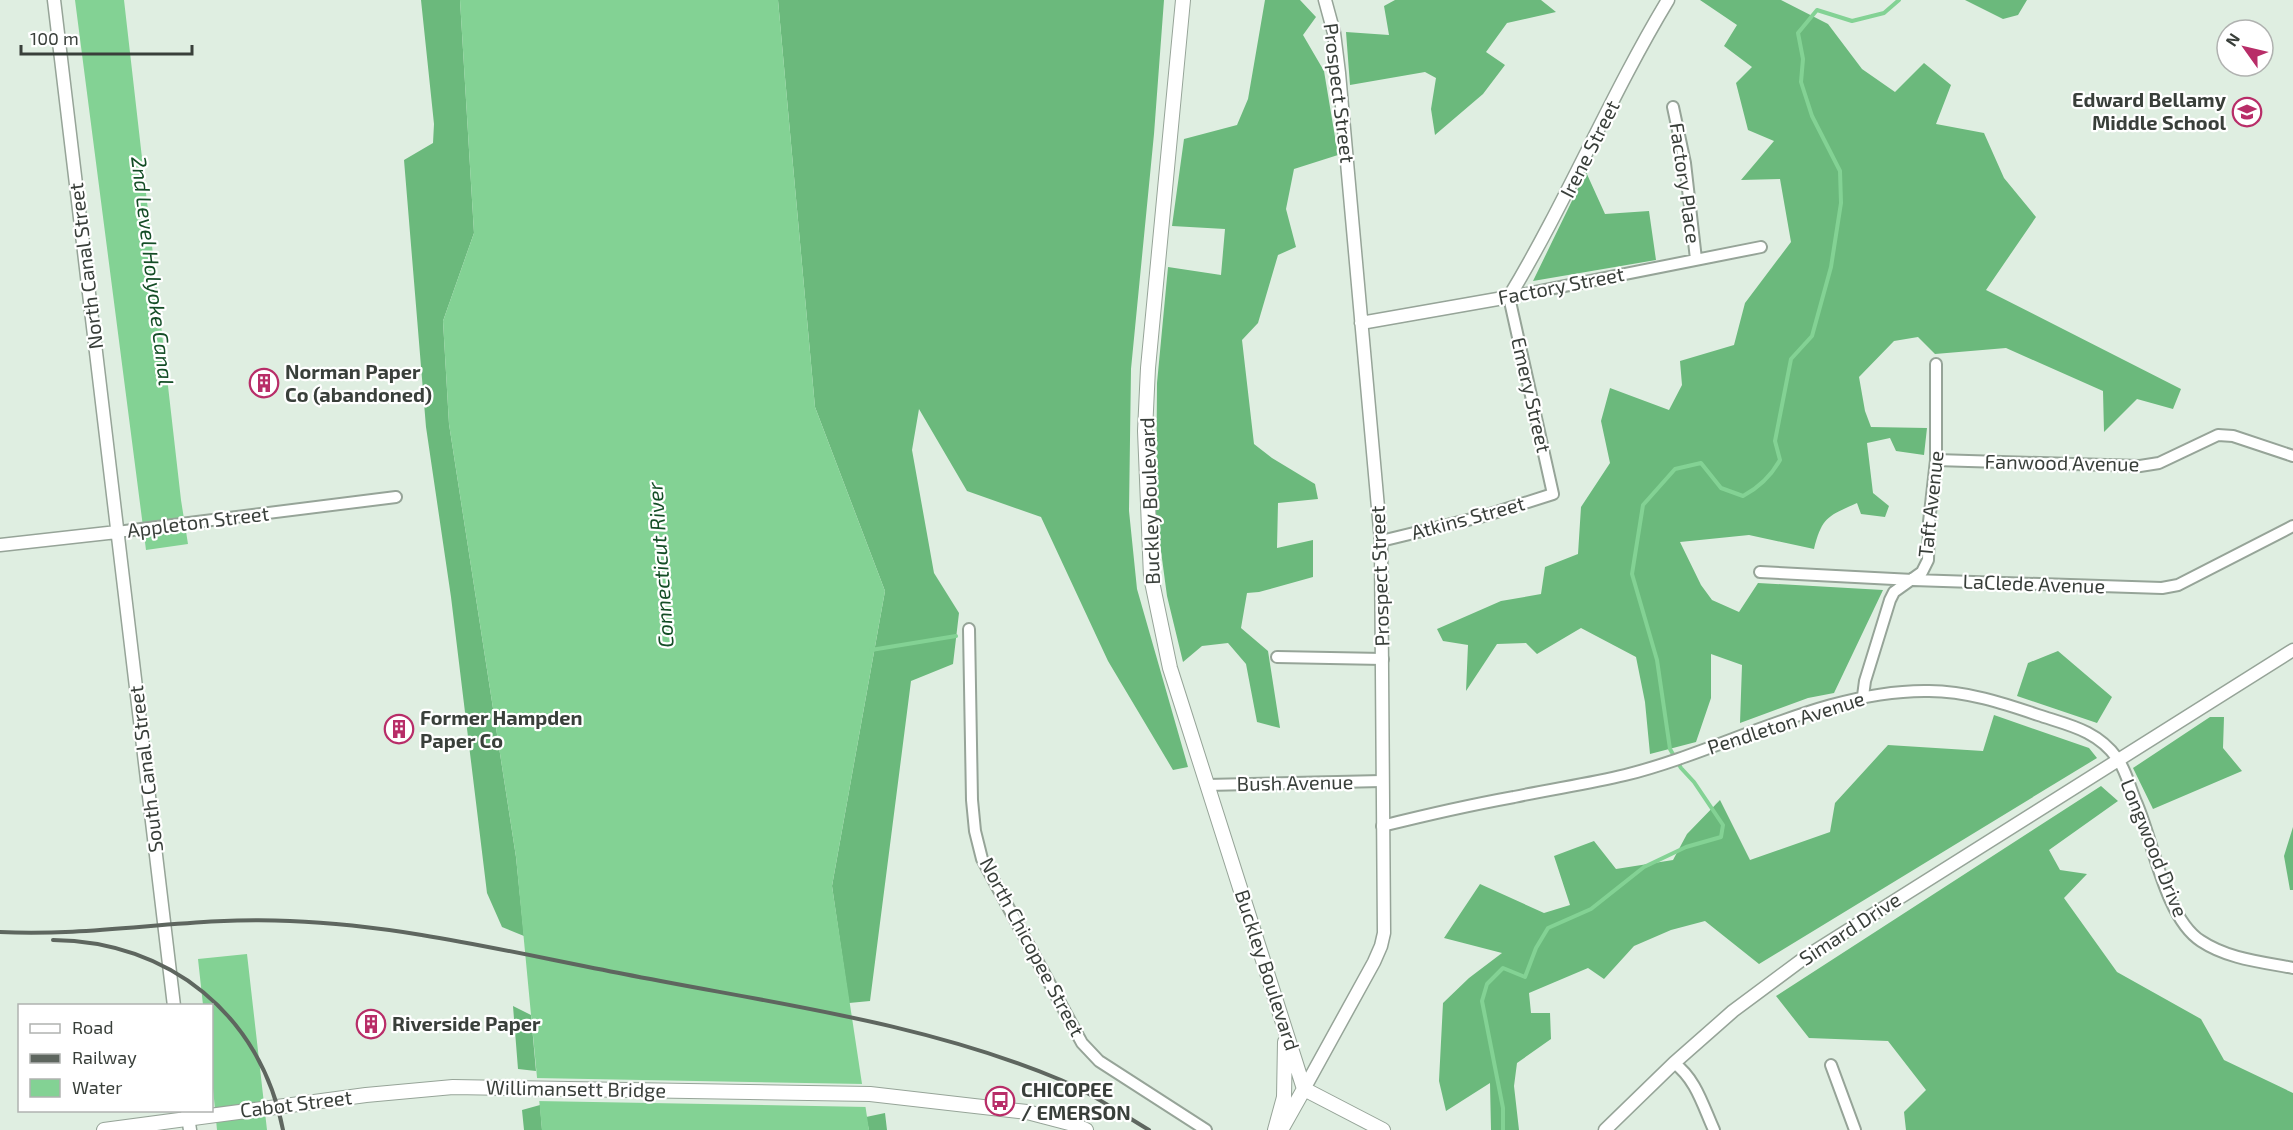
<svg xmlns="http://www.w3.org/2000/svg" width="2293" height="1130" viewBox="0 0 2293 1130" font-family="'Exo 2',sans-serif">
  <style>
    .forest { fill: #6bb97c }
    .water { fill: #83d294 }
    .pier { fill: #dfeee1 }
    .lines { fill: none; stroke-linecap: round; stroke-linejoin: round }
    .stream { stroke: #83d294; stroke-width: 4 }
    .minor-casing { stroke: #96a498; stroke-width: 14 }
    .tertiary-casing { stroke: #96a498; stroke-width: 15 }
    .secondary-casing { stroke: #96a498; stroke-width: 16 }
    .minor { stroke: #fff; stroke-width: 10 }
    .tertiary { stroke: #fff; stroke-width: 12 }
    .secondary { stroke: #fff; stroke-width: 14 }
    .rail { stroke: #5e665f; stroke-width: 4 }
    .labels { text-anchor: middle; stroke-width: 4.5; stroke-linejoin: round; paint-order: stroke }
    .street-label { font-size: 20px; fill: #393f3a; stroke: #fff }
    .poi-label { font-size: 20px; font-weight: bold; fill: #393f3a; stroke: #fff; text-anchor: start }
    .water-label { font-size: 21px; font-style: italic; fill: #144d26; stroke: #fff }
  </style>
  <rect width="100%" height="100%" fill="#dfeee1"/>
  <path class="forest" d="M 421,0 L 460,0 L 474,233 L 443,321 L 449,424 L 516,857 L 524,936 L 502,927 L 487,893 L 451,597 L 426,427 L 404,160 L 433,143 L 434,124 Z
    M 778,0 L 1164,0 L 1154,134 L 1131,369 L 1129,511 L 1137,589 L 1188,767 L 1173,770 L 1108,661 L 1041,517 L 967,491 L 919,409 L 912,450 L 934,573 L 959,613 L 953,664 L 911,681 L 870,1001 L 849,1003 L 832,886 L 885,591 L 815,407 Z
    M 1265,0 L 1300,0 L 1316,17 L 1303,35 L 1324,71 L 1338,155 L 1294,169 L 1286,209 L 1296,247 L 1278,255 L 1258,323 L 1242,340 L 1254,444 L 1272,458 L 1315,484 L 1318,499 L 1278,503 L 1277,548 L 1313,540 L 1313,577 L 1259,592 L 1247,593 L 1241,628 L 1268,651 L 1280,728 L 1257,722 L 1246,664 L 1228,643 L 1202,646 L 1183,662 L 1167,596 L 1156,514 L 1157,383 L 1168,267 L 1221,275 L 1225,229 L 1172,226 L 1184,139 L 1237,125 L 1248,99 Z
    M 1395,0 L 1541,0 L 1556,12 L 1507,23 L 1486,52 L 1505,65 L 1483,94 L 1435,135 L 1431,109 L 1436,78 L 1425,72 L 1350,85 L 1346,32 L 1389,35 L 1384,6 Z
    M 1700,0 L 1781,0 L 1828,24 L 1862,69 L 1895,92 L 1924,63 L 1951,85 L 1936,124 L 1984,133 L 2004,178 L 2036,217 L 1986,290 L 2181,389 L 2173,409 L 2137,399 L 2104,432 L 2103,391 L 2006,348 L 1935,354 L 1918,337 L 1894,341 L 1859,377 L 1865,411 L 1871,427 L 1927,428 L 1924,455 L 1896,451 L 1890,438 L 1867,443 L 1873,493 L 1889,506 L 1885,517 L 1861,514 L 1857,503 C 1828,516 1822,517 1814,549 L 1749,535 L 1680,542 L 1701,585 L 1712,600 L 1739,612 L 1758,583 L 1883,590 L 1834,693 L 1808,698 L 1740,723 L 1742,665 L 1711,654 L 1711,698 L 1696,742 L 1650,754 L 1645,702 L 1636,657 L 1581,628 L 1537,654 L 1526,643 L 1497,644 L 1466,691 L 1468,645 L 1443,641 L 1437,629 L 1501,601 L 1541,594 L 1545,567 L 1578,554 L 1581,507 L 1610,463 L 1601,421 L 1610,388 L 1669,410 L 1682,385 L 1680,361 L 1734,345 L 1745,303 L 1791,242 L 1780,179 L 1741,180 L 1774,141 L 1748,130 L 1736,83 L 1752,67 L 1724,46 L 1737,25 Z
    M 1965,0 L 2027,0 L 2018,15 L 2003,19 Z
    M 1586,172 L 1605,214 L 1649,211 L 1656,260 L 1533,281 Z
    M 2058,651 L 2112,697 L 2097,723 L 2017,696 L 2028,663 Z
    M 1994,715 L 2089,748 L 2097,758 L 1759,964 L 1705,921 L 1671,930 L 1634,946 L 1604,979 L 1588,968 L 1529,993 L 1531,1013 L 1550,1013 L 1551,1039 L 1517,1063 L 1514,1086 L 1519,1130 L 1491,1130 L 1490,1083 L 1446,1111 L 1439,1081 L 1443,1003 L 1469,978 L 1502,953 L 1444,938 L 1480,884 L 1544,913 L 1570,905 L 1554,856 L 1594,841 L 1616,869 L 1673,860 L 1687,834 L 1720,800 L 1750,860 L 1830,832 L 1835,803 L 1888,745 L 1983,751 Z
    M 2210,717 L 2224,717 L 2223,748 L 2242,771 L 2153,809 L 2133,768 Z
    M 2101,786 L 2118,801 L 2049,850 L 2060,870 L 2087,874 L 2064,898 L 2117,972 L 2201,1019 L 2224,1060 L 2293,1093 L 2293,1130 L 1906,1130 L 1904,1112 L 1926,1090 L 1888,1041 L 1809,1038 L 1776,996 Z
    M 2293,827 L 2293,890 L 2290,890 L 2284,856 Z
    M 513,1006 L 531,1015 L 536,1071 L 518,1069 Z
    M 540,1105 L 542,1130 L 524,1130 L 522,1110 Z
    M 885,1113 L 887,1130 L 869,1130 L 866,1117 Z"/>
  <path class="water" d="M 75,0 L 124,0 L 181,500 L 188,544 L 146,550 Z
    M 460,0 L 778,0 L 815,407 L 885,591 L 832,886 L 869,1130 L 542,1130 L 516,857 L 449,424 L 443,321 L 474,233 Z
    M 247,954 L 267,1130 L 217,1130 L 212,1078 L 212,1006 L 203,1005 L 198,959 Z"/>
  <path class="pier" d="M 534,1078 L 864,1084 L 868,1107 L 536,1101 Z"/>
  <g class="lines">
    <path class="stream" d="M 871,650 L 956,636
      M 1503,1130 L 1503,1108 L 1482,1001 L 1487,984 L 1503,968 L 1525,977 L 1536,948 L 1548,928 L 1591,909 L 1644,867 L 1686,847 L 1721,837 L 1723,825 L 1694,782 L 1681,768 L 1670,749 L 1657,660 L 1632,574 L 1643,505 L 1675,469 L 1701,463 L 1721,488 L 1743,496 C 1760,487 1771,476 1780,460 L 1775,441 L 1791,359 L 1812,336 L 1831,267 L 1841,203 L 1840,171 L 1812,116 L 1801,82 L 1803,59 L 1798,33 L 1817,10 L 1852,21 L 1884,13 L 1899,0"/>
    <g class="minor-casing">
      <path id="minor" d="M 1673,107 L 1685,163 L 1696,259
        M 1936,460 L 2140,466 L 2159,463 L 2218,435 L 2233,436 L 2293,456
        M 117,532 L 396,497
        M 1381,541 L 1484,516 L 1553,494 L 1509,297 L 1761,247
        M 1760,572 L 1913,580 L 2162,588 L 2178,585 L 2293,526
        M 969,629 L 972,800 L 975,831 L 982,859 L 1082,1043 L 1099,1061 L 1206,1130
        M 1277,657 L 1383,659
        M 1863,696 L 1865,681 L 1890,600 L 1894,592 L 1922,572 L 1928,560 L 1929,522 L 1936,460 L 1936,364
        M 1207,785 L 1382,781
        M 1382,826 C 1426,815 1470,805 1514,797 C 1551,789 1588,784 1625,775 C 1723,751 1826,689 1929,691 C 1966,691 2003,703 2038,715 C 2068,725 2097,730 2117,758 C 2126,770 2130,788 2136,802 C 2153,840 2165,918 2201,941 C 2228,959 2262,962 2293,968
        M 1674,1063 C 1696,1079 1703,1106 1714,1130
        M 1831,1065 L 1855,1130"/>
    </g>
    <g class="tertiary-casing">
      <path id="tertiary" d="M 54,0 L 174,1006
        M 1361,323 L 1509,297 C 1567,201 1610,96 1668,0
        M 0,545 L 117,532
        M 1304,1089 L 1374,962 L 1381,946 L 1384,933 L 1381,541 L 1339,73 L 1334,33 L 1325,0
        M 187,1110 L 190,1130
        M 1605,1130 L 1674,1063 L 1733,1011 L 1807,956 L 2293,650"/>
    </g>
    <g class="secondary-casing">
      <path id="secondary" d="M 1183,0 L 1148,368 L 1145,431 L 1151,577 L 1170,668 L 1304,1089
        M 1304,1089 L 1383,1130
        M 104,1130 L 366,1095 L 453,1087 L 870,1094 L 1027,1112 L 1073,1124 L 1086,1130
        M 1275,1130 L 1284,1097 L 1285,1042
        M 1281,1130 L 1304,1089"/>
    </g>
    <use href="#minor" class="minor"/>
    <use href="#tertiary" class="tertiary"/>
    <use href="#secondary" class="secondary"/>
    <path class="rail" d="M 0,932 C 97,937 193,916 290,921 C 402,925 514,953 624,974 C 770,1003 923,1022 1061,1080 C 1091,1093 1121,1113 1149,1130
      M 53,940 C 169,941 261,1015 283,1130"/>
  </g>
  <defs>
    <g id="school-ring" transform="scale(1.5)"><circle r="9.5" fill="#fff" stroke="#b82d68" stroke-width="1.5"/><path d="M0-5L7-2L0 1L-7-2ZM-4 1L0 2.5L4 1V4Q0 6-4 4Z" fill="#b82d68"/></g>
    <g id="building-ring" transform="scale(1.5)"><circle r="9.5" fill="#fff" stroke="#b82d68" stroke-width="1.5"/><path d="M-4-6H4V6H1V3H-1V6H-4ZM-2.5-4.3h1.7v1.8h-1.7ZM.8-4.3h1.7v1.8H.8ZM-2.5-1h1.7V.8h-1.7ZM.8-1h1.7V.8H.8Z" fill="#b82d68"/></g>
    <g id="bus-ring" transform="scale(1.5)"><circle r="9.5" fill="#fff" stroke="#b82d68" stroke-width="1.5"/><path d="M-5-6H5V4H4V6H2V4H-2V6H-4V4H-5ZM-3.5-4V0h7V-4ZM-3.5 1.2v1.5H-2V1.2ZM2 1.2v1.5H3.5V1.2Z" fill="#b82d68"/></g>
  </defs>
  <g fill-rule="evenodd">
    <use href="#school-ring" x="2247" y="112"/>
    <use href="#building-ring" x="264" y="383"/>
    <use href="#building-ring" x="399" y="729"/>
    <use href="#building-ring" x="371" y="1024"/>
    <use href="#bus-ring" x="1000" y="1101"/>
  </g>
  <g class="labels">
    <g class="street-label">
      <text transform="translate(1339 93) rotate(83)" y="7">Prospect Street</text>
      <text transform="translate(1590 149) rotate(-63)" y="7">Irene Street</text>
      <text transform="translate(1685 183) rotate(82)" y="7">Factory Place</text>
      <text transform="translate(86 266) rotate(-97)" y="7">North Canal Street</text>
      <text transform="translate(1561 286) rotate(-11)" y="7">Factory Street</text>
      <text transform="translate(1531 395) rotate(77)" y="7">Emery Street</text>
      <text transform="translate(2062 463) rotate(1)" y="7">Fanwood Avenue</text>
      <text transform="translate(1150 501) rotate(-92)" y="7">Buckley Boulevard</text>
      <text transform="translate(1931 504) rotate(-84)" y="7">Taft Avenue</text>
      <text transform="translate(1468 518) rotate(-15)" y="7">Atkins Street</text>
      <text transform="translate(198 522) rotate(-7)" y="7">Appleton Street</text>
      <text transform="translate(1380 576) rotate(-92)" y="7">Prospect Street</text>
      <text transform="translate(2034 584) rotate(2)" y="7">LaClede Avenue</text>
      <text transform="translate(1786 723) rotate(-18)" y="7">Pendleton Avenue</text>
      <text transform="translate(146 769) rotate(-97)" y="7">South Canal Street</text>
      <text transform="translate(1295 783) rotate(-1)" y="7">Bush Avenue</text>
      <text transform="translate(2154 848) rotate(68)" y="7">Longwood Drive</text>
      <text transform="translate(1850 929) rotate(-33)" y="7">Simard Drive</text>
      <text transform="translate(1032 947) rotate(62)" y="7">North Chicopee Street</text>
      <text transform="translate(1267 970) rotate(72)" y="7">Buckley Boulevard</text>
      <text transform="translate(576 1089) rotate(1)" y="7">Willimansett Bridge</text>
      <text transform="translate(296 1104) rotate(-7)" y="7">Cabot Street</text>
    </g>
    <g class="poi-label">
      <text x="2226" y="107" text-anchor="end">Edward Bellamy<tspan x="2226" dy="23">Middle School</tspan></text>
      <text x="285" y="379">Norman Paper<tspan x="285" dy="23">Co (abandoned)</tspan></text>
      <text x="420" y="725">Former Hampden<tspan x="420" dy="23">Paper Co</tspan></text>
      <text x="392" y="1031">Riverside Paper</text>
      <text x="1021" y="1097">CHICOPEE<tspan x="1021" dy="23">/ EMERSON</tspan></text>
    </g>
    <g class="water-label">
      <text transform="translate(152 271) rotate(83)" y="7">2nd Level Holyoke Canal</text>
      <text transform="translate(661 565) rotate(-94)" y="7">Connecticut River</text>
    </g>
  </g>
  <rect x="18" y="1004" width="195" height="108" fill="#ffffff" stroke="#b0b2b0" stroke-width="1.5"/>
  <rect x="30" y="1024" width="30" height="9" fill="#ffffff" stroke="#b0b2b0" stroke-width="1.5"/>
  <text x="72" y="1034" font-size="18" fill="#393f3a">Road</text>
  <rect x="30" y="1054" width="30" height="9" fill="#5e665f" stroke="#b0b2b0" stroke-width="1.5"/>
  <text x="72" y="1064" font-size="18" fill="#393f3a">Railway</text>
  <rect x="30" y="1079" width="30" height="18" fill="#83d294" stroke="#b0b2b0" stroke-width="1.5"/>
  <text x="72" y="1094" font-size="18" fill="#393f3a">Water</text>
  <g transform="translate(2245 48) rotate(304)"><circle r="28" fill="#ffffff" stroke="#b0b2b0" stroke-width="1.5"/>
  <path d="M0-4.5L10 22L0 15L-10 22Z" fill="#b82d68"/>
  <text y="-9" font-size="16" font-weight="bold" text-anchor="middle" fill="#393f3a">N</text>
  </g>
  <path d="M21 45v9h171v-9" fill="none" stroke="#393f3a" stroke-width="3"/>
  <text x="30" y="45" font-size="18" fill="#393f3a" stroke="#ffffff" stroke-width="4.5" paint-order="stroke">100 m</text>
</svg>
